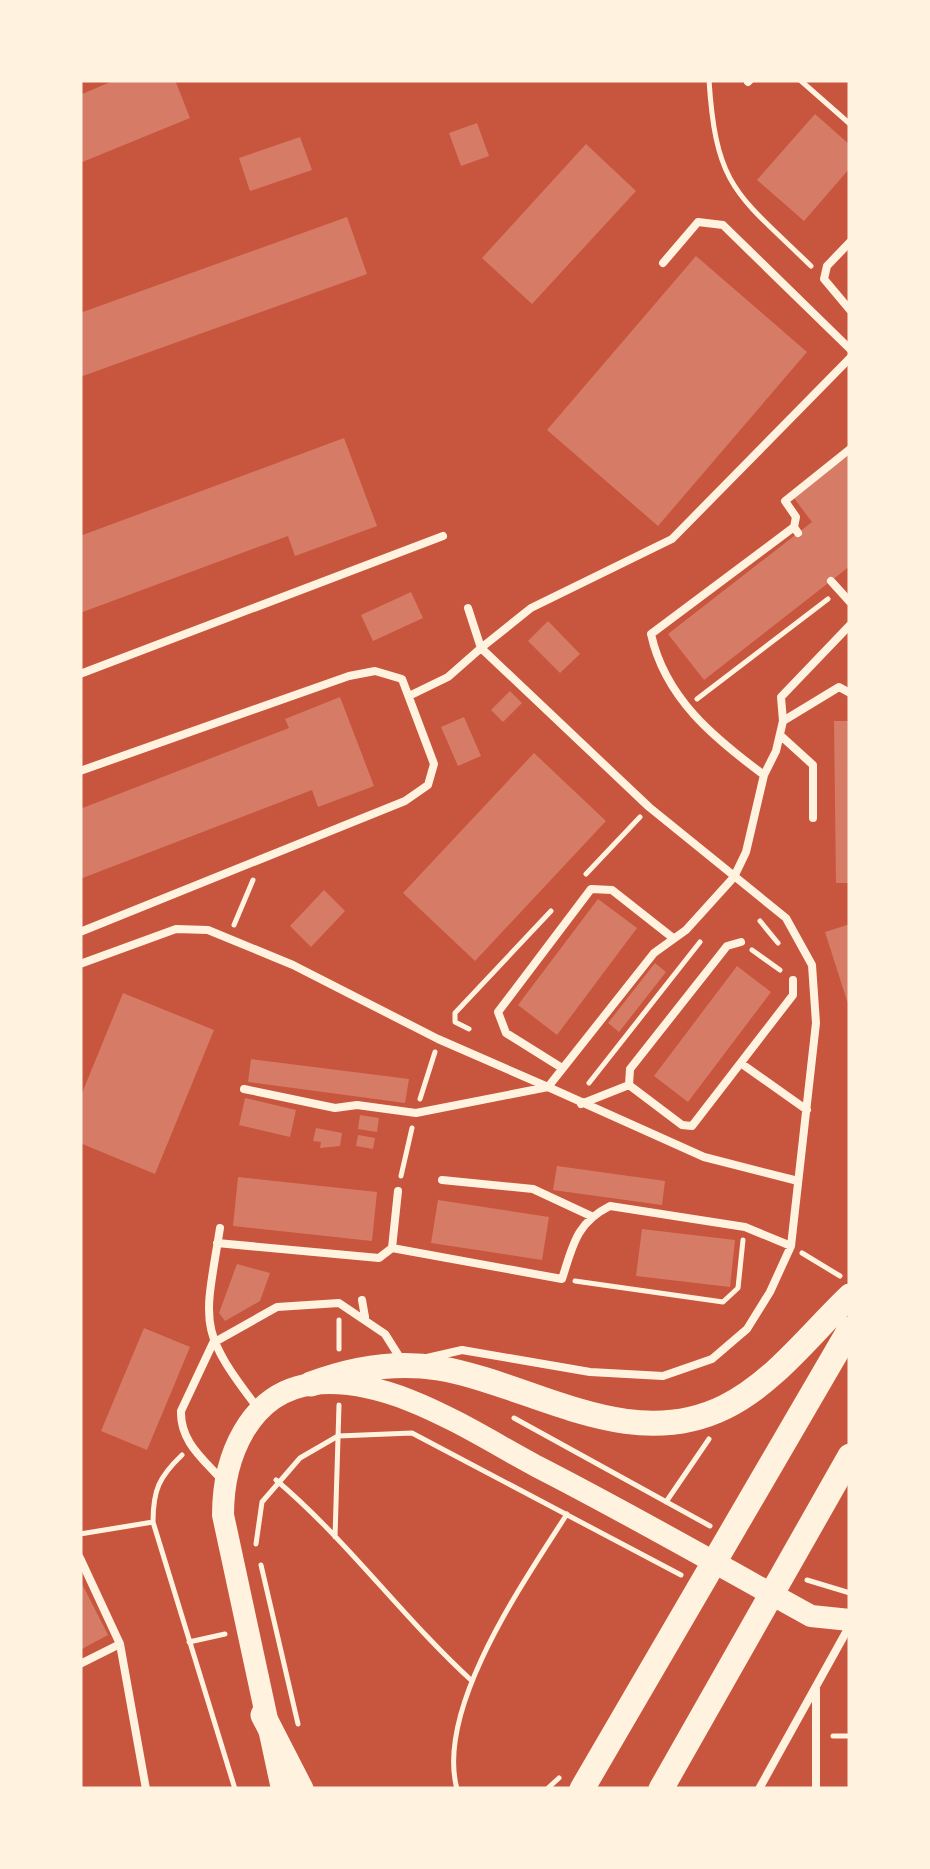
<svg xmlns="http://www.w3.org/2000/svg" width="930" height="1869" viewBox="0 0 930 1869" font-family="Commissioner,sans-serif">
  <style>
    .building { fill: #d67c66 }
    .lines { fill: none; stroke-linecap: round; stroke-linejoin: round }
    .path { stroke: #fff3e0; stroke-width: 5 }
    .service { stroke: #fff3e0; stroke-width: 8 }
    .primary { stroke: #fff3e0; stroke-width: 22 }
    .trunk { stroke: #fff3e0; stroke-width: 25 }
  </style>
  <rect width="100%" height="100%" fill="#c8553d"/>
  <path class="building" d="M 115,80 L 175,80 L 190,118 L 80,163 L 80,95 Z
    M 815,114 L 850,145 L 850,168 L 804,221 L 757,180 Z
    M 477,123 L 489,156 L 461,166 L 449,133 Z
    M 300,137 L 312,170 L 250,191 L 239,158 Z
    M 586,144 L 636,191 L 532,304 L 482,258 Z
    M 347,217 L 367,274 L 80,377 L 80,313 Z
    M 696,256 L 807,352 L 658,526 L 547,430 Z
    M 344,438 L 377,526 L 295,556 L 288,536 L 80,613 L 80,536 Z
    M 848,456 L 850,566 L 704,680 L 668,634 L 812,522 L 794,498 Z
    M 411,592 L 423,618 L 373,641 L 361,615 Z
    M 548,621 L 580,654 L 560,673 L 528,641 Z
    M 510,691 L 522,703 L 503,722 L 491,710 Z
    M 340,697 L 374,786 L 318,807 L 312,790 L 80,879 L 80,809 L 289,728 L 285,719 Z
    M 464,717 L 481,756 L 458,766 L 441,727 Z
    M 834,721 L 850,721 L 850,883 L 836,883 Z
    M 534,753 L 606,821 L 475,961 L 403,893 Z
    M 324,890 L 345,911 L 311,947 L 290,926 Z
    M 598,899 L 637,928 L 557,1035 L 518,1005 Z
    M 850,924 L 850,1007 L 849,1007 L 825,932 Z
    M 655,963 L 666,972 L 619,1032 L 608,1023 Z
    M 737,966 L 771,992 L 688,1102 L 654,1076 Z
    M 123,993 L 214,1030 L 155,1174 L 80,1143 L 80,1098 Z
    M 251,1059 L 409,1079 L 405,1103 L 248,1082 Z
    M 245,1098 L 296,1110 L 290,1137 L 239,1125 Z
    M 360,1115 L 379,1118 L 377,1132 L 358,1129 Z
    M 316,1128 L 342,1133 L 340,1146 L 320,1148 L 321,1142 L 313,1141 Z
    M 358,1135 L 375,1138 L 373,1149 L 356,1146 Z
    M 557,1166 L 665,1181 L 662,1205 L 553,1190 Z
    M 238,1177 L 377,1192 L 372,1241 L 233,1226 Z
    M 438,1200 L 549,1217 L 542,1260 L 431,1243 Z
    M 642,1229 L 735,1240 L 730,1287 L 636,1276 Z
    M 237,1264 L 270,1273 L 260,1301 L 225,1321 L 219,1313 Z
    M 144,1328 L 190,1347 L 147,1450 L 101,1431 Z
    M 80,1580 L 108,1635 L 80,1650 Z"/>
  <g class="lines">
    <path class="path" d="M 709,80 C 716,188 737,194 811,266
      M 800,80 L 850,124
      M 697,699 L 828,599
      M 586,874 L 640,817
      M 760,921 L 778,943
      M 234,925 L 253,880
      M 752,950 L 780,970
      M 469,1029 L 455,1022 L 455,1013 L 551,911
      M 589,1083 L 700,942
      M 420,1099 L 435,1052
      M 401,1176 L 412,1128
      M 802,1253 L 840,1276
      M 575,1281 L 723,1302 L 738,1288 L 743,1240
      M 339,1320 L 339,1349
      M 514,1418 L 710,1526
      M 182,1455 C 159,1477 153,1490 153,1522 L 235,1789
      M 276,1480 C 348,1541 403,1618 472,1681
      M 666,1502 L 709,1439
      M 80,1534 L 153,1522
      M 335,1537 L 339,1405
      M 256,1544 L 262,1502 L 300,1458 L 338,1436 L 412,1433 L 681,1575
      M 261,1565 L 298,1724
      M 807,1580 L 850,1593
      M 189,1642 L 225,1634
      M 833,1736 L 850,1736
      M 457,1789 C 435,1708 525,1580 567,1514
      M 547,1789 L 559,1778"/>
    <path class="service" d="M 748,82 L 750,80
      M 850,242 L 827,266 L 824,279 L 850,310
      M 663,263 L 698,222 L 723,225 L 850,349
      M 798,533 L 794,527 L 796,517 L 785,501 L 850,449
      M 831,581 L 850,602
      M 80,674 L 443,536
      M 411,695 L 448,677 L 481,648 L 468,608
      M 783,721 L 839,687 L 850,693
      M 780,735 L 813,765 L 813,818
      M 80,771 L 349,676 L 375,671 L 402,679 L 434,764 L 428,785 L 405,801 L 80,932
      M 764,775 C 714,738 665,698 651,634 L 794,527
      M 80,964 L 176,929 L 208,930 L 293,965 L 438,1039 L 548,1087 L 654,953 L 686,930 L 734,877 L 746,852 L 764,775 L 776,751 L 783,721 L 781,697 L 850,625
      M 742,1064 L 807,1110
      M 562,1068 L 506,1033 L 498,1012 L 591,889 L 612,890 L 673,938
      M 629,1085 L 682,1125 L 692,1126 L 793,995 L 793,980
      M 629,1085 L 630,1069 L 727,946 L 741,942
      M 244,1089 L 335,1108 L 357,1105 L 416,1113 L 548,1087 L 704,1157 L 798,1181
      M 581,1104 L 629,1085
      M 442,1180 L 533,1189 L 591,1216
      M 220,1228 C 205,1323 196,1328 257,1407
      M 217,1243 L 379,1258 L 392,1248 L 398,1191
      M 392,1248 L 562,1279 C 573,1245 576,1223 610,1206 L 745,1227 L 791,1246
      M 362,1300 L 365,1317
      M 427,1358 L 462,1350 L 590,1372 L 663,1376 L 712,1359 L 747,1329 L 770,1292 L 791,1246 L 816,1023 L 812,965 L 786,918 L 649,807 L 481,648 L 531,608 L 672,539 L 850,358
      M 221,1479 C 202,1458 180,1441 181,1411 L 213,1343 L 277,1307 L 339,1303 L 385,1334 L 402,1361
      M 80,1558 L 120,1644 L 146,1789
      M 80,1664 L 120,1644
      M 816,1689 L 816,1789
      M 759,1789 L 850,1625"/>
    <path class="primary" d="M 282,1789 L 223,1515 C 223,1459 248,1392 313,1384 C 391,1375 472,1432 538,1467 C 630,1514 720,1566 811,1616 L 850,1620"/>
    <path class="trunk" d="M 311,1384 C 351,1369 395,1361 438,1368 C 533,1384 628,1455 725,1407 C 775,1382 810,1334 850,1296
      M 263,1715 L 301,1789
      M 582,1789 L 850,1329
      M 661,1789 L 850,1456"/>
  </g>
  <rect width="930" height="1869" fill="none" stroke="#fff3e0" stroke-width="165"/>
</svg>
